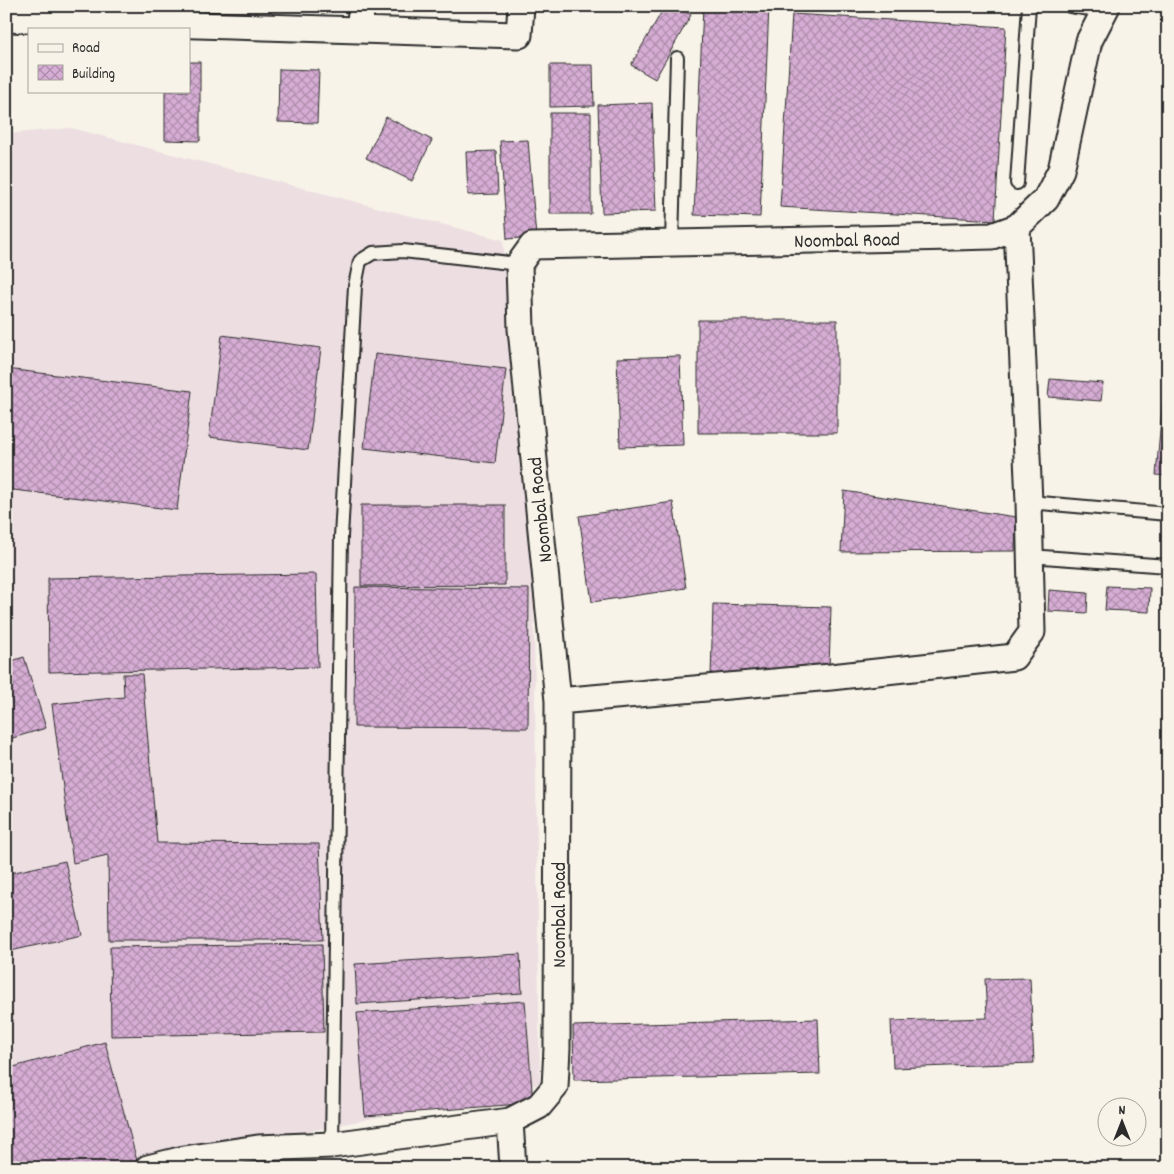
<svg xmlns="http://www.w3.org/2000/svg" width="1174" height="1174" viewBox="0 0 1174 1174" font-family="Dekko,sans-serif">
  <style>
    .built { fill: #eddee2 }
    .building { fill: url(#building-cross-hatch); stroke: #2b2b2b }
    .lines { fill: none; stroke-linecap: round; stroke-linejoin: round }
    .lane-casing { stroke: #2b2b2b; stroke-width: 16 }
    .street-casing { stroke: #2b2b2b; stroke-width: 29 }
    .lane { stroke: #f7f3e8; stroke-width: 12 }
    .street { stroke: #f7f3e8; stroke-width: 25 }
    .labels { text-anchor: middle; stroke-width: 4; stroke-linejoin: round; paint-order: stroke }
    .street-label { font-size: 20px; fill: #2b2b2b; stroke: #f7f3e8 }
  </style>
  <defs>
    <pattern id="building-cross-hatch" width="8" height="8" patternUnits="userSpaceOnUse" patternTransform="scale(1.25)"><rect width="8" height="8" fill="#d6add4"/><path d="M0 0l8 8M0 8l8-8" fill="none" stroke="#ae8dac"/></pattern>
  </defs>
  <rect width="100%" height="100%" fill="#f7f3e8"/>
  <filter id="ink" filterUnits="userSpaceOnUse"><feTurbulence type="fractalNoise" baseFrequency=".02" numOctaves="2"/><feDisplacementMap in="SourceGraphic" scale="10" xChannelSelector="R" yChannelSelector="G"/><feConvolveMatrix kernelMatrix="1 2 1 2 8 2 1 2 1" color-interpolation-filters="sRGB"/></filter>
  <g filter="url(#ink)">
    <path class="built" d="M 71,128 L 503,240 L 533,545 L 540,1084 L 128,1168 L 6,1168 L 6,134 Z"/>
    <path class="building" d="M 665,6 L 675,6 L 691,15 L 655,79 L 631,65 Z
      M 703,6 L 769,6 L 760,217 L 694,215 Z
      M 792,14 L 1006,27 L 995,220 L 780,207 Z
      M 189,62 L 200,62 L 200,141 L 165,140 L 165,91 L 189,91 Z
      M 550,65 L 593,65 L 594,106 L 550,107 Z
      M 279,69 L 319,70 L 317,123 L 278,122 Z
      M 652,103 L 656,211 L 602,213 L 598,105 Z
      M 550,113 L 591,113 L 591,214 L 550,214 Z
      M 386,117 L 432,140 L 412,181 L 366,158 Z
      M 528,140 L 536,237 L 507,239 L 500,141 Z
      M 496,151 L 498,194 L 468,195 L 466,152 Z
      M 698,320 L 837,320 L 837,433 L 698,433 Z
      M 222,335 L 321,348 L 308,450 L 209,437 Z
      M 375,354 L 506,369 L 495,463 L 364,448 Z
      M 680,356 L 683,445 L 620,447 L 617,358 Z
      M 6,369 L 192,391 L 177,510 L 6,489 Z
      M 1050,379 L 1103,383 L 1101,401 L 1048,397 Z
      M 1164,387 L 1168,387 L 1168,476 L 1156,475 Z
      M 844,491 L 1016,517 L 1015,551 L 841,552 Z
      M 673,502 L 686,588 L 592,602 L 579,516 Z
      M 361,505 L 505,505 L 505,585 L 361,586 Z
      M 316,574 L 318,667 L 49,672 L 48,578 Z
      M 1107,586 L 1150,588 L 1149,612 L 1105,610 Z
      M 355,587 L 529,589 L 528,728 L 354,727 Z
      M 1049,590 L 1088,593 L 1087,613 L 1048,611 Z
      M 713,604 L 831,607 L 829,669 L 787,668 L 787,675 L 711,677 Z
      M 24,657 L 46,728 L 6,740 L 6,663 Z
      M 123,674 L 142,674 L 157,843 L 319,844 L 323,940 L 109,940 L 108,855 L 73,863 L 52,704 L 124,697 Z
      M 65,861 L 82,935 L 6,952 L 6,874 Z
      M 322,944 L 324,1032 L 111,1036 L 110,947 Z
      M 520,954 L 522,993 L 357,1004 L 355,964 Z
      M 1030,978 L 1034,1063 L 893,1068 L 891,1021 L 987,1018 L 985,979 Z
      M 525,1001 L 533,1103 L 365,1116 L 357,1013 Z
      M 818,1019 L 820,1074 L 574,1080 L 573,1026 Z
      M 105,1042 L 137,1161 L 111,1168 L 6,1168 L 6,1069 Z"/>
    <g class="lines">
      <g class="lane-casing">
        <path id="lane" d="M 1070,6 L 1104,11
          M 1017,183 L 1029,6
          M 672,242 L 677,58
          M 1029,502 L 1168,514
          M 1029,556 L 1168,566
          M 332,1145 L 341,537 L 355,286 L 360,261 L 373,253 L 403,251 L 519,264"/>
      </g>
      <g class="street-casing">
        <path id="street" d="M 6,19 L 519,35 L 521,6
          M 360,30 L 361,6
          M 558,701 L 831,677 L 1014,657 L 1032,632 L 1029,502 L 1017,227
          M 510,1121 L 513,1168
          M 148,1168 L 184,1159 L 258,1148 L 332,1145 L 510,1121 L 539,1106 L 555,1087 L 557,1048 L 558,701 L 521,329 L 519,264 L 532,246 L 953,237 L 992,236 L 1017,227 L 1046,199 L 1061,170 L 1089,41 L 1107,6"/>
      </g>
      <use href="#lane" class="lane"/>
      <use href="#street" class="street"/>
    </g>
  </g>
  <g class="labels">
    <g class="street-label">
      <text transform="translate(847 239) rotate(-1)" y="7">Noombal Road</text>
      <text transform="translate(539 510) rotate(-96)" y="7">Noombal Road</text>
      <text transform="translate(558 915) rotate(-90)" y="7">Noombal Road</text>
    </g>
  </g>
  <rect width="1174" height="1174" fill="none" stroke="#f7f3e8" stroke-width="25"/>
  <rect x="12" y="12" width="1149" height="1149" fill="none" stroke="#2b2b2b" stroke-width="2" filter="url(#ink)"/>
  <rect x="28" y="28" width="162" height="65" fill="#f7f3e8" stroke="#a5a39c"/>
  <rect x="38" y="44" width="25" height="8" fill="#f7f3e8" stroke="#a5a39c"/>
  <text x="72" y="52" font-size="15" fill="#2b2b2b">Road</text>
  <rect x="38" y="65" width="25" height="15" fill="url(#building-cross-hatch)" stroke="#a5a39c"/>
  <text x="72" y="78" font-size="15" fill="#2b2b2b">Building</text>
  <g transform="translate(1122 1122)"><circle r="24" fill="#f7f3e8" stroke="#a5a39c"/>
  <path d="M0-4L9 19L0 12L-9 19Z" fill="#2b2b2b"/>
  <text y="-8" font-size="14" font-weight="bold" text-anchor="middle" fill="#2b2b2b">N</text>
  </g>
</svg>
